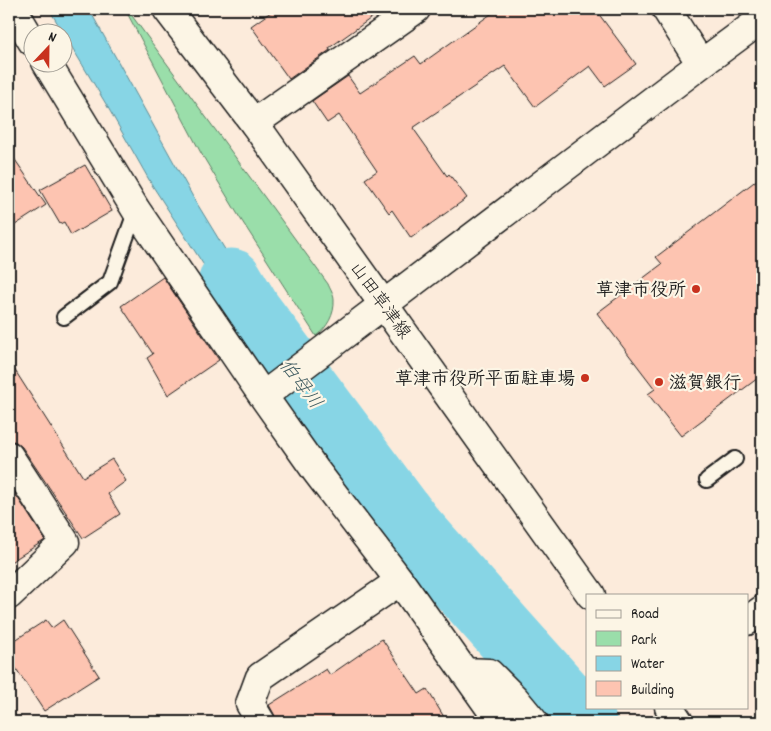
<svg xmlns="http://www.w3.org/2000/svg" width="771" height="731" viewBox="0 0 771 731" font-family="Dekko,'Klee One',sans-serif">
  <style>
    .green { fill: #9adeaa; stroke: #5b7d63 }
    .water { fill: #87d5e5; stroke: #5c8b95 }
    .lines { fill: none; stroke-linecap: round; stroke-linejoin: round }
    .river { stroke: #87d5e5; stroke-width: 65 }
    .building { fill: #fdc4b1; stroke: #1c1c1c }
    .service-casing { stroke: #1c1c1c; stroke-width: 18 }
    .minor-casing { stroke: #1c1c1c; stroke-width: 31 }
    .tertiary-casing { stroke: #1c1c1c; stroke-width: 31 }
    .secondary-casing { stroke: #1c1c1c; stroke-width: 31 }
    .service { stroke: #fcf5e5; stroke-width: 14 }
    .minor { stroke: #fcf5e5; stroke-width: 28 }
    .tertiary { stroke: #fcf5e5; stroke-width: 28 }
    .secondary { stroke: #fcf5e5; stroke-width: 28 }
    .poi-dot { fill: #c8321e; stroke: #fcf5e5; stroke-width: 2 }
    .labels { text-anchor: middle; stroke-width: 4.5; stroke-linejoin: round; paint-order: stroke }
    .poi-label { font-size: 18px; font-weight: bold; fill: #1c1c1c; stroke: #fcf5e5; text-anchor: end }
    .street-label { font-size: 18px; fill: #1c1c1c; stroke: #fcf5e5 }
    .water-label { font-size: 19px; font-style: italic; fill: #415d62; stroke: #fcf5e5 }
  </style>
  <rect width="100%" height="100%" fill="#fcebdb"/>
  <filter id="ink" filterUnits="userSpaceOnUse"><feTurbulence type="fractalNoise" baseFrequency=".02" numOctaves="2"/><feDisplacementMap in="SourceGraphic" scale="10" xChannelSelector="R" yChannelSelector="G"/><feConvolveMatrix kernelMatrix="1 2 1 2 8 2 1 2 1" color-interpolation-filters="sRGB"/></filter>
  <g filter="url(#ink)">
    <path class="green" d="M 125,9 L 127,9 L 328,284 C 330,289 334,295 334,300 C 335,314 327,328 316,336 L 240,218 L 201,153 Z"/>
    <path class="water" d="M 49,9 L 89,9 L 193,197 L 265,315 L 290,350 L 271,362 L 218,287 L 152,185 L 106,104 Z"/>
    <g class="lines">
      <path class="river" d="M 231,281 L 250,313 L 411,528 L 584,722"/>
    </g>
    <path class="building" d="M 275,9 L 384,9 L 329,48 L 330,50 L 289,79 L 251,26 Z
      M 498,9 L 595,9 L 636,64 L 605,86 L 590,66 L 535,107 L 505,66 L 413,128 L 447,176 L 449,174 L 467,198 L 411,238 L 392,210 L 389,213 L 365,179 L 377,171 L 339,115 L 327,123 L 312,101 L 348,76 L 360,93 L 415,56 L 421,64 Z
      M 9,151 L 46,205 L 9,229 Z
      M 85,165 L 112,211 L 71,235 L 64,222 L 60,224 L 40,190 Z
      M 762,176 L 762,375 L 681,436 L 648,394 L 655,389 L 597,313 L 662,264 L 656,257 Z
      M 163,277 L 219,360 L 168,395 L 147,358 L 153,354 L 121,306 Z
      M 9,361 L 83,477 L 112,459 L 126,481 L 108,494 L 120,514 L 83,538 L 22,447 L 16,442 L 9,440 Z
      M 9,484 L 45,540 L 9,563 Z
      M 46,620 L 52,628 L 63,620 L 99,676 L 44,711 L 9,658 L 9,644 Z
      M 382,639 L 419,694 L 427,689 L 447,722 L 277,722 L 274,714 L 269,705 L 326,669 L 330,675 Z"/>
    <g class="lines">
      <g class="service-casing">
        <path id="service" d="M 64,317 L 110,282 L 136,210
          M 707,480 L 735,459"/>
      </g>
      <g class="minor-casing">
        <path id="minor" d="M 13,9 L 32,41
          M 666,9 L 701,64
          M 46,62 L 136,210 L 263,396 L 316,471 L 400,581 L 500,722
          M 254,123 L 416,9
          M 263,396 L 701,64 L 762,19
          M 9,456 L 65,542 L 9,595
          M 465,672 L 489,673 L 515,699 L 534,722
          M 261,722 L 250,704 L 260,677 L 400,581"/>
      </g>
      <g class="tertiary-casing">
        <path id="tertiary" d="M 747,621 L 762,610"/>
      </g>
      <g class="secondary-casing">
        <path id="secondary" d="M 167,9 L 254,123 L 591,595
          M 669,707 L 679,722"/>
      </g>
      <use href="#service" class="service"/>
      <use href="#minor" class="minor"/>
      <use href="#tertiary" class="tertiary"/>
      <use href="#secondary" class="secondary"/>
    </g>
  </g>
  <g class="poi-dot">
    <circle cx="696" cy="289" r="5"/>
    <circle cx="585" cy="378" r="5"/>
    <circle cx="659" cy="382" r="5"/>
  </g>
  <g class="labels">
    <g class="poi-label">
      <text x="686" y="295">草津市役所</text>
      <text x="575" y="384">草津市役所平面駐車場</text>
      <text x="669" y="388" text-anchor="start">滋賀銀行</text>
    </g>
    <g class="street-label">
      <text transform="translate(381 300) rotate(54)" y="6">山田草津線</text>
    </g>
    <g class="water-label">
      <text transform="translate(302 383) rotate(53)" y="7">伯母川</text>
    </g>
  </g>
  <rect width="771" height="731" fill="none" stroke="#fcf5e5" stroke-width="30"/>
  <rect x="15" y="15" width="741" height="701" fill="none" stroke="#1c1c1c" stroke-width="2" filter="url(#ink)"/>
  <rect x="586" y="594" width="162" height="115" fill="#fcf5e5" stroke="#a29e95"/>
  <rect x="596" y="610" width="25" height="8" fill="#fcf5e5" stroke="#a29e95"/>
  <text x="631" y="618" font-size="15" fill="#1c1c1c">Road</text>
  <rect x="596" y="631" width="25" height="15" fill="#9adeaa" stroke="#a29e95"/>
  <text x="631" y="644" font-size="15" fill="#1c1c1c">Park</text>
  <rect x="596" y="656" width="25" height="15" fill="#87d5e5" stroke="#a29e95"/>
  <text x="631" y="668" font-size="15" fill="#1c1c1c">Water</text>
  <rect x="596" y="681" width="25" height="15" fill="#fdc4b1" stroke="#a29e95"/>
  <text x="631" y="694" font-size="15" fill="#1c1c1c">Building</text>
  <g transform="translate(48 48) rotate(22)"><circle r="24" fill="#fcf5e5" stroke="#a29e95"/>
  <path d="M0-4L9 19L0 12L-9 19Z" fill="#c8321e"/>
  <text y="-8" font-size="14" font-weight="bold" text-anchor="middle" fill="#1c1c1c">N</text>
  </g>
</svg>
